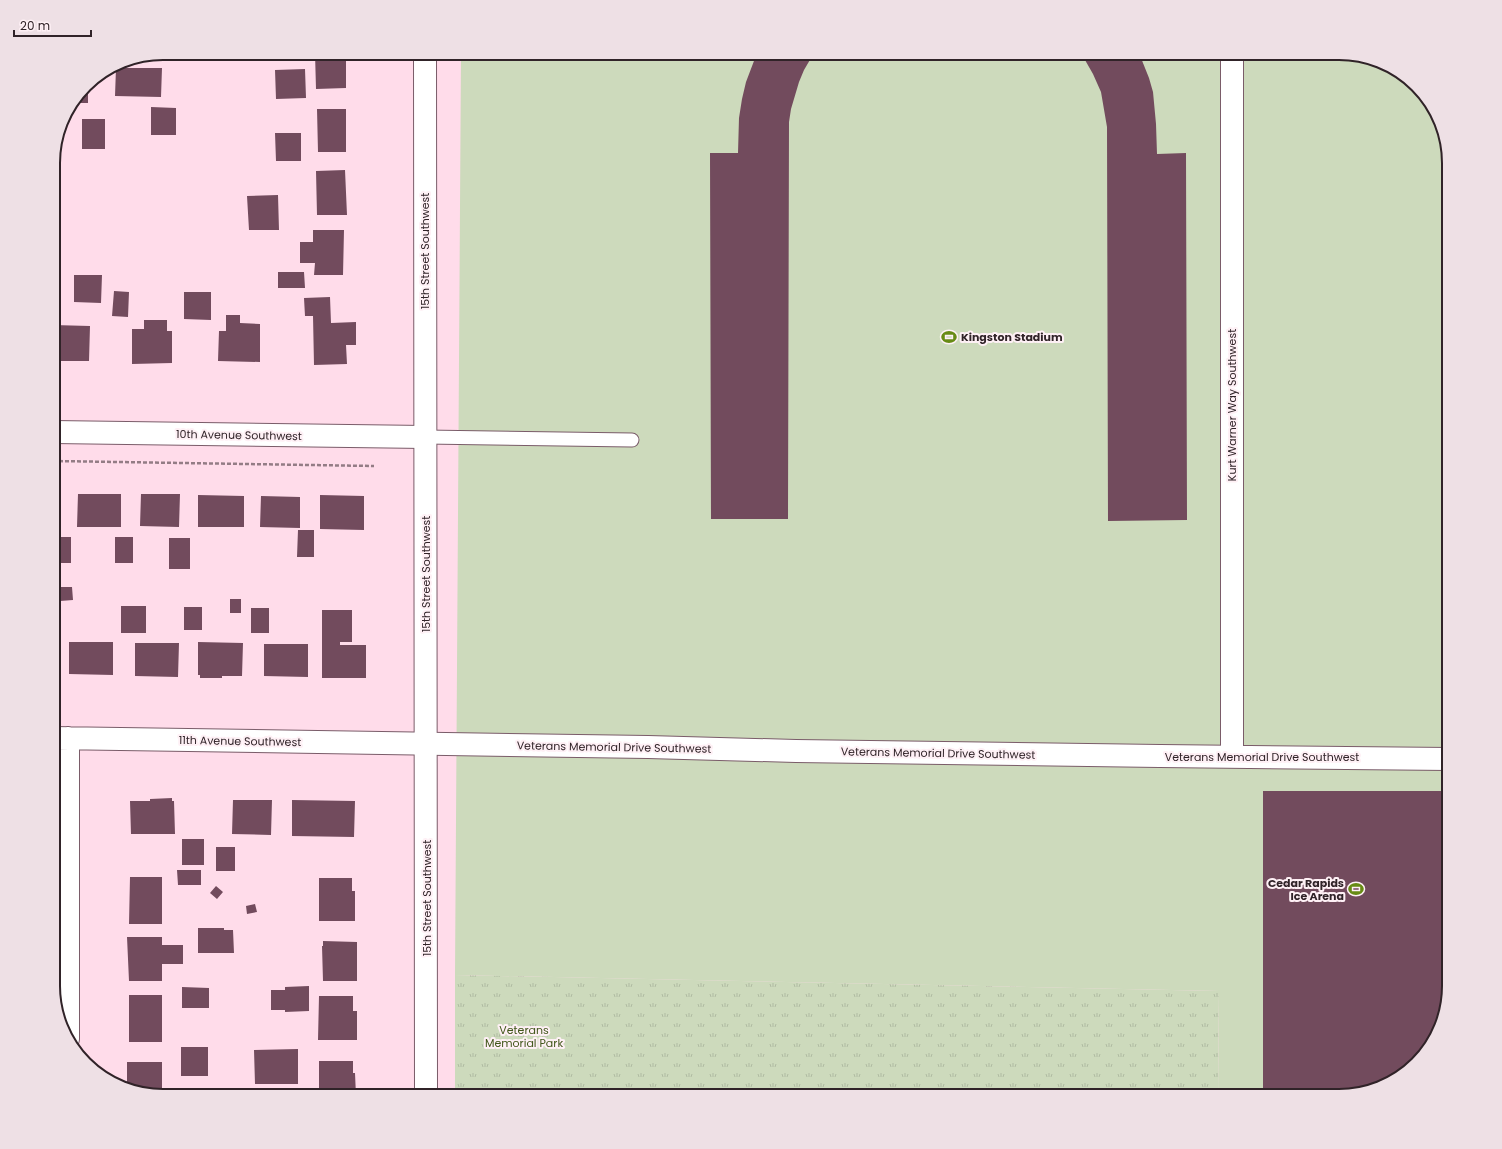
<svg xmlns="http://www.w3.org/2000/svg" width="1502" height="1149" viewBox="0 0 1502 1149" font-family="Poppins,sans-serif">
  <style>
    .grass { fill: #cddabc }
    .park { fill: url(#park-tufts) }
    .building { fill: #724b5d }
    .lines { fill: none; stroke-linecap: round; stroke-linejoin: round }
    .lane-casing { stroke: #7a5c69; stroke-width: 15 }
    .street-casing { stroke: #7a5c69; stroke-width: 24 }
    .secondary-casing { stroke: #7a5c69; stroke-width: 24 }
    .path { stroke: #937c85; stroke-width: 2.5; stroke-dasharray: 4 2; stroke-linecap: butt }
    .lane { stroke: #fff; stroke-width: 13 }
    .street { stroke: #fff; stroke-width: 22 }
    .secondary { stroke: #fff; stroke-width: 22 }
    .labels { text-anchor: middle; stroke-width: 4; stroke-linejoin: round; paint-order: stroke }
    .street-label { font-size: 11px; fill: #302328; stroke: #fef0f5 }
    .poi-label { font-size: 11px; font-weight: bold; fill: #302328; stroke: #fef0f5; text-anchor: start }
    .park-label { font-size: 11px; fill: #42571b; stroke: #fef0f5 }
    .rim { fill: none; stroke: #302328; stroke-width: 2 }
  </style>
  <defs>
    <pattern id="park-tufts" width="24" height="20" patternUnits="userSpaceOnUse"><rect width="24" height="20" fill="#cddabc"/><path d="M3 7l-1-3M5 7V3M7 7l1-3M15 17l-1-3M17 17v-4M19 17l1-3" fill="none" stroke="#b0bba2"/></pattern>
  </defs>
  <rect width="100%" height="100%" fill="#ffdcea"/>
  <path class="grass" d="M 461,53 L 1339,53 L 1375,59 L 1406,76 L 1438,114 L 1449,163 L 1449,986 L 1443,1022 L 1426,1053 L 1388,1085 L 1339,1096 L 1218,1096 L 1219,991 L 455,975 Z"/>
  <path class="park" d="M 455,975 L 1219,991 L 1218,1096 L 455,1096 Z"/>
  <path class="building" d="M 315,53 L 346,53 L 346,88 L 316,89 Z
    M 757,53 L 814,53 L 804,70 L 799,82 L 791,109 L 789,122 L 788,519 L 711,519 L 710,153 L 738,153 L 739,118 L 742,99 L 746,82 Z
    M 1081,53 L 1139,53 L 1149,78 L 1153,92 L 1156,124 L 1157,154 L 1186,153 L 1187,520 L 1108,521 L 1107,127 L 1101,92 L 1093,74 Z
    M 116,68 L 162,68 L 161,97 L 115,96 Z
    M 305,69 L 306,98 L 276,99 L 275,70 Z
    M 88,83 L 88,103 L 73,103 Z
    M 151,107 L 176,108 L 176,135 L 151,135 Z
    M 317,109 L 346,109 L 346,152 L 318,152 Z
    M 82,119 L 105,119 L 105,149 L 82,149 Z
    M 275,133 L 301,133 L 301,161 L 276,161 Z
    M 345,170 L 347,215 L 317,215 L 316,171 Z
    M 278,195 L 279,230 L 249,230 L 247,196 Z
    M 313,230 L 344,230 L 343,275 L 314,275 L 315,263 L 300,263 L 300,242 L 313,242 Z
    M 278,272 L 304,272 L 305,288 L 278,288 Z
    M 74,275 L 102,275 L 101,303 L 74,302 Z
    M 114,291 L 129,292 L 128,317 L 112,316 Z
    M 184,292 L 211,292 L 211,320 L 184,319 Z
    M 330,297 L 331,323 L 356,322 L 356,345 L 346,345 L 347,364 L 314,365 L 313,316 L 305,316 L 304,298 Z
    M 226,315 L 240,315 L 240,323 L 260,324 L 260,362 L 218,361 L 219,331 L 226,331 Z
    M 144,320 L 167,320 L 167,331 L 172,331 L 172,363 L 132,364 L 132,329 L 144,329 Z
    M 53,325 L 90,326 L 89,361 L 53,361 Z
    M 53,493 L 59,493 L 58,527 L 53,527 Z
    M 78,494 L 121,494 L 121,527 L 77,527 Z
    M 141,494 L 180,494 L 179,527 L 140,526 Z
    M 198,495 L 244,496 L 244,527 L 198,527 Z
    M 320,495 L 364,496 L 364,530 L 320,529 Z
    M 261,496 L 300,497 L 300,528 L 260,527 Z
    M 298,530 L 314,530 L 314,557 L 297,557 Z
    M 53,537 L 71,537 L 71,563 L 53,563 Z
    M 115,537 L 133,537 L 133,563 L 115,563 Z
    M 169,538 L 190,538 L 190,569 L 169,569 Z
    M 60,587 L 72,587 L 73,600 L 60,601 Z
    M 230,599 L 241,599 L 241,613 L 230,613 Z
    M 121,606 L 146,606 L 146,633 L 121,633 Z
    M 184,607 L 202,607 L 202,630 L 184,630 Z
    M 251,608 L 269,608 L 269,633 L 251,633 Z
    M 322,610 L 352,610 L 352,642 L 340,642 L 340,645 L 366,645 L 366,678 L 322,678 Z
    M 69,642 L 113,642 L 113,675 L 69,674 Z
    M 198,642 L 243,643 L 242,676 L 222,676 L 222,678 L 200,678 L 200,675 L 198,675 Z
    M 135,643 L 179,643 L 178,677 L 135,676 Z
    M 264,644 L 308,644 L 308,677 L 264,676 Z
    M 1263,791 L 1449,791 L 1449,986 L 1443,1022 L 1426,1053 L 1388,1085 L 1339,1096 L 1263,1096 Z
    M 172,798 L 172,801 L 174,801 L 175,834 L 131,834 L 130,801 L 150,801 L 150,799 Z
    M 233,800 L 272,800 L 271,835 L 232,834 Z
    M 292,800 L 355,801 L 354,837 L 292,836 Z
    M 182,839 L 204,839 L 204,865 L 182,865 Z
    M 216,847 L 235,847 L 235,871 L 216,871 Z
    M 177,870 L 201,870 L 201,885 L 178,885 Z
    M 130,877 L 162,877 L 162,924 L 129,924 Z
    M 319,878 L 352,878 L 352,891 L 355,891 L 355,921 L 319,921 Z
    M 216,886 L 223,892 L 217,899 L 210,893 Z
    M 255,904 L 257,912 L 247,914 L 246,906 Z
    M 198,928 L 224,928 L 224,930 L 233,930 L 234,953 L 198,953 Z
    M 127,937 L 162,937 L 162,945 L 183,945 L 183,964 L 162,964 L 162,981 L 129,981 Z
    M 323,941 L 357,942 L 357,981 L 323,981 L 322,946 L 323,946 Z
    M 309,986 L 309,1011 L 285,1012 L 285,1010 L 271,1010 L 271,990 L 285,990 L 285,987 Z
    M 182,987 L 209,988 L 209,1008 L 182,1008 Z
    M 129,995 L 162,995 L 162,1042 L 129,1042 Z
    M 319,996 L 353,996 L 353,1011 L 357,1011 L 357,1040 L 318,1040 Z
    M 181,1047 L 208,1047 L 208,1076 L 181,1076 Z
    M 298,1049 L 298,1084 L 255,1084 L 254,1050 Z
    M 319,1061 L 353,1061 L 353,1073 L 355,1073 L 356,1096 L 319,1096 Z
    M 127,1062 L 162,1062 L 162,1096 L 127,1090 Z"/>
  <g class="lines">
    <g class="lane-casing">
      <path id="lane" d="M 425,437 L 632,440"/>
    </g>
    <g class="street-casing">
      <path id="street" d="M 1231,53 L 1232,59 L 1232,757
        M 53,432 L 425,437
        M 53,738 L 648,747 L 796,751 L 1160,756 L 1449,759
        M 68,1039 L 68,738"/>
    </g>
    <g class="secondary-casing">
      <path id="secondary" d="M 425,53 L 426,1096"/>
    </g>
    <path class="path" d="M 53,461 L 374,466"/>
    <use href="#lane" class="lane"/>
    <use href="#street" class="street"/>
    <use href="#secondary" class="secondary"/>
  </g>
  <defs>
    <g id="stadium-bare" transform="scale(1.2)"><path d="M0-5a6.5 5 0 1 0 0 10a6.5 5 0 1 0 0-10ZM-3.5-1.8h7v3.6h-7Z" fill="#678b14" stroke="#fef0f5" stroke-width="2.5" paint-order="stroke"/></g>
  </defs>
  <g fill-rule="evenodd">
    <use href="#stadium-bare" x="949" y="337"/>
    <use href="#stadium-bare" x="1356" y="889"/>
  </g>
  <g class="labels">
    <g class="street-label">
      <text transform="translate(425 251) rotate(-90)" y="4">15th Street Southwest</text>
      <text transform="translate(1232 405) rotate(-90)" y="4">Kurt Warner Way Southwest</text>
      <text transform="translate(239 435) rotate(1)" y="4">10th Avenue Southwest</text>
      <text transform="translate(426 574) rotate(-90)" y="4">15th Street Southwest</text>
      <text transform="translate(240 741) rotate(1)" y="4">11th Avenue Southwest</text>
      <text transform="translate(614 747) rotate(1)" y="4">Veterans Memorial Drive Southwest</text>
      <text transform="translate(938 753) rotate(1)" y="4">Veterans Memorial Drive Southwest</text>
      <text x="1262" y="761">Veterans Memorial Drive Southwest</text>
      <text transform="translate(427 898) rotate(-90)" y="4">15th Street Southwest</text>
    </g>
    <g class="poi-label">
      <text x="961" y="341">Kingston Stadium</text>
      <text x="1344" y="887" text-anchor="end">Cedar Rapids<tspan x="1344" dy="13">Ice Arena</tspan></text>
    </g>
    <g class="park-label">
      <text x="524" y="1034">Veterans<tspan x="524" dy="13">Memorial Park</tspan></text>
    </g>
  </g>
  <path d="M0 0H1502V1149H0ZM163 60H1339A103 103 0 0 1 1442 163V986A103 103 0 0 1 1339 1089H163A103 103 0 0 1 60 986V163A103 103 0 0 1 163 60Z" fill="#eee0e5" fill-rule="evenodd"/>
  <path class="rim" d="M163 60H1339A103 103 0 0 1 1442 163V986A103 103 0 0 1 1339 1089H163A103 103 0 0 1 60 986V163A103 103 0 0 1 163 60Z"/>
  <path d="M14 30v6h77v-6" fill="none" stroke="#302328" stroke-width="2"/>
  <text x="20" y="30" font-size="12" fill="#302328" stroke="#fef0f5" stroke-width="3" paint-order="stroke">20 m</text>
</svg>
